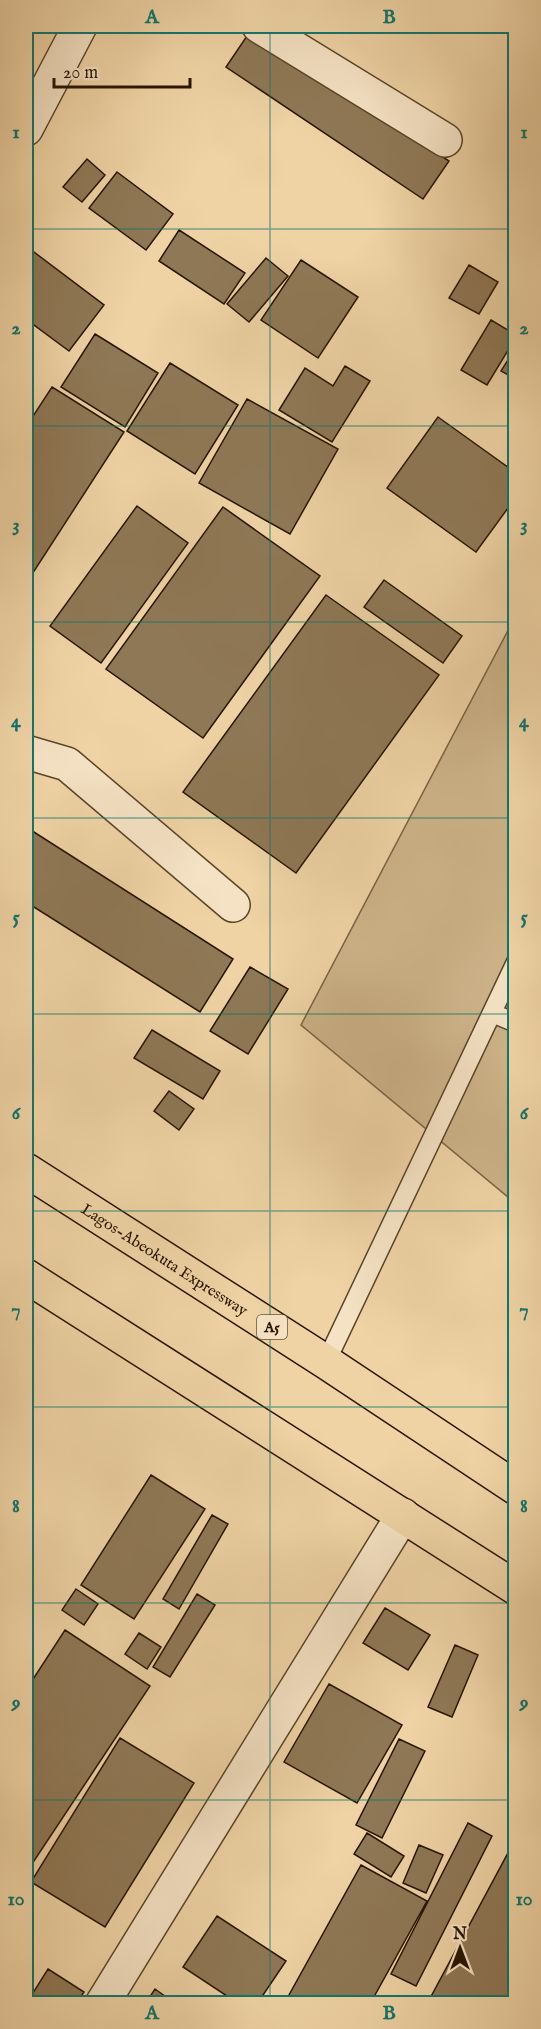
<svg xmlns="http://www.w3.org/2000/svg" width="541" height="2029" viewBox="0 0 541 2029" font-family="'IM FELL English',serif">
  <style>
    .green { fill: #cdb389; stroke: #7a6444; stroke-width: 1.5 }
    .building { fill: #8f7856; stroke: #281600; stroke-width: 1.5 }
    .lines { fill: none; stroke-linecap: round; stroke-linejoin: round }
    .service-casing { stroke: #5a4529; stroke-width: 21 }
    .minor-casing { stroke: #5a4529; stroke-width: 36 }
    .trunk-casing { stroke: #281600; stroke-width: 36 }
    .service { stroke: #f5e2c4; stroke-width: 18 }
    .minor { stroke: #f5e2c4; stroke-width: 33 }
    .trunk { stroke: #efd3a5; stroke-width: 33 }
    .grid { fill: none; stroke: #0f766e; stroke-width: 1.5; stroke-opacity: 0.55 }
    .labels { text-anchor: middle; stroke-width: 4.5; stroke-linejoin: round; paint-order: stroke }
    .shield { fill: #f5e2c4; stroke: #66533b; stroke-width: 1.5 }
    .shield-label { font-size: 15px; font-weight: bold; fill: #281600 }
    .street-label { font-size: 16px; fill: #281600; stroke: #f5e2c4 }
    .neatline { fill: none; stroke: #0f766e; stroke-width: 2 }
    .grid-label { font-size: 20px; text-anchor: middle; font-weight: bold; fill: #0f766e }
  </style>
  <rect width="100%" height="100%" fill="#efd3a5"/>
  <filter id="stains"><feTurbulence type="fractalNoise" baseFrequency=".00333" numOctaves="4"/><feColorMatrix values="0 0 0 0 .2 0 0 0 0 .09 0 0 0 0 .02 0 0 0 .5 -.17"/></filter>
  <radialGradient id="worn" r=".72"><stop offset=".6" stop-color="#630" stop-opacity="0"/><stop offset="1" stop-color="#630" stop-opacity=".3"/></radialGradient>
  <path class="green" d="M 515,617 L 515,1203 L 301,1025 Z"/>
  <path class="building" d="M 490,26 L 516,26 L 516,37 Z
    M 251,30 L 449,161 L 423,199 L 226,67 Z
    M 87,159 L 105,175 L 82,202 L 63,187 Z
    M 117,172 L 173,214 L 146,250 L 89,208 Z
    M 179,230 L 245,273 L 224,304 L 159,261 Z
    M 26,246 L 104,305 L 69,351 L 26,319 Z
    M 266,258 L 288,276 L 249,322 L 227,304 Z
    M 301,260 L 358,297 L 318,358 L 261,320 Z
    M 469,265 L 498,282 L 479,314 L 449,298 Z
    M 491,320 L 516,335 L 516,337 L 487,385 L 461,370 Z
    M 95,334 L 158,373 L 125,427 L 61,387 Z
    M 516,347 L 516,379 L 501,371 Z
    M 170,363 L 238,405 L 195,474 L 127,431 Z
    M 345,366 L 370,381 L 332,442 L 279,410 L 305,368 L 333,386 Z
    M 52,387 L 124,432 L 27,582 L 26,581 L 26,427 Z
    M 247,399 L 338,449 L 290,534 L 199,483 Z
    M 438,417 L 516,473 L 516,497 L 476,552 L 387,488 Z
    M 137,506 L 188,543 L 101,663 L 50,626 Z
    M 223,507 L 320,576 L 203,738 L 106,669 Z
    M 384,580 L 462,636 L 443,663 L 364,607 Z
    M 326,595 L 439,675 L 296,873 L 183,792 Z
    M 26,827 L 233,959 L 200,1012 L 26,902 Z
    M 250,967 L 288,989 L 248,1054 L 210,1031 Z
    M 152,1030 L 220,1071 L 203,1099 L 134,1058 Z
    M 169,1091 L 194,1109 L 179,1130 L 154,1111 Z
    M 151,1475 L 205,1509 L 134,1619 L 81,1585 Z
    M 212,1515 L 228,1524 L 179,1609 L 163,1599 Z
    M 76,1589 L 98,1604 L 84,1625 L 62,1610 Z
    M 197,1594 L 215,1605 L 170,1677 L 153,1667 Z
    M 385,1608 L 430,1635 L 408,1670 L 363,1643 Z
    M 65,1630 L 150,1686 L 26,1873 L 26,1690 Z
    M 139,1633 L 161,1647 L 147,1669 L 125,1654 Z
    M 455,1645 L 478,1655 L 452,1717 L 428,1707 Z
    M 329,1684 L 402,1725 L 357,1803 L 284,1762 Z
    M 120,1738 L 194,1783 L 105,1927 L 31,1882 Z
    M 399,1739 L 425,1751 L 382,1838 L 356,1825 Z
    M 468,1823 L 492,1836 L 416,1986 L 391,1974 Z
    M 367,1833 L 404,1856 L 391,1877 L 354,1854 Z
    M 516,1838 L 516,2004 L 427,2004 Z
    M 419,1845 L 443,1855 L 426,1893 L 403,1883 Z
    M 361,1865 L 427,1901 L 370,2004 L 284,2004 Z
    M 217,1916 L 286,1961 L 257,2004 L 239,2004 L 183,1967 Z
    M 48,1969 L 84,1992 L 76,2004 L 26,2004 Z
    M 155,1989 L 176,2004 L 145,2004 Z"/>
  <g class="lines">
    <g class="service-casing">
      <path id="service" d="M 492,1013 L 516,1023
        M 326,1362 L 516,962"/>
    </g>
    <g class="minor-casing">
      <path id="minor" d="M 259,26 L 445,140
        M 26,129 L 80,26
        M 26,752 L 67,764 L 233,905
        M 102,2004 L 403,1515"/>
    </g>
    <g class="trunk-casing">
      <g id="trunk">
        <path id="s1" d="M 26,1170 L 326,1362 L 516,1488"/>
        <path d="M 26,1276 L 516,1588"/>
      </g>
    </g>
    <use href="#service" class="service"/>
    <use href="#minor" class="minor"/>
    <use href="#trunk" class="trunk"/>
  </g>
  <path class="grid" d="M 270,26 L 270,2004M 26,229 L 516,229M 26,426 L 516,426M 26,622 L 516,622M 26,818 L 516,818M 26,1014 L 516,1014M 26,1211 L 516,1211M 26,1407 L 516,1407M 26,1603 L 516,1603M 26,1800 L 516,1800"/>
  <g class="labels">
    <rect class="shield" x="257" y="1315" width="30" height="24" rx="4.5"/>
    <g class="shield-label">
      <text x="272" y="1332">A5</text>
    </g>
    <g class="street-label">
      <text dy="6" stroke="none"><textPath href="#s1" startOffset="165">Lagos-Abeokuta Expressway</textPath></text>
    </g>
  </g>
  <rect width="541" height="2029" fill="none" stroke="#efd3a5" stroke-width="66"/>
  <g transform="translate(460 1948)" stroke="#f5e2c4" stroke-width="4.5" paint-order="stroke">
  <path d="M0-4.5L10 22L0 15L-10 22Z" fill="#281600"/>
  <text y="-9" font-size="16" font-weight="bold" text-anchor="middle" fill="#281600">N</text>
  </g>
  <path d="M54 78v9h136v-9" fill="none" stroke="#281600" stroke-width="3"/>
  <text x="63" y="78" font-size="18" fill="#281600" stroke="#f5e2c4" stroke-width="4.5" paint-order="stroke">20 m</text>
  <rect x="33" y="33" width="475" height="1963" class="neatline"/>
  <g class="grid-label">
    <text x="152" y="23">A</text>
    <text x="389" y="23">B</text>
    <text x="16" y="138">1</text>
    <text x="524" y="138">1</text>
    <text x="16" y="334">2</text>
    <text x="524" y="334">2</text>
    <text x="16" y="531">3</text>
    <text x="524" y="531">3</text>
    <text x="16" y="727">4</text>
    <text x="524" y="727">4</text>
    <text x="16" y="923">5</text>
    <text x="524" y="923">5</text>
    <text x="16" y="1119">6</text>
    <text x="524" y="1119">6</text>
    <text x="16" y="1316">7</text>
    <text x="524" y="1316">7</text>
    <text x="16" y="1512">8</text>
    <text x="524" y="1512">8</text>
    <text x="16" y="1708">9</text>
    <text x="524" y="1708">9</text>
    <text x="16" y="1905">10</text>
    <text x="524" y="1905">10</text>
    <text x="152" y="2019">A</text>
    <text x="389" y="2019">B</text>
  </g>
  <rect width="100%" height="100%" filter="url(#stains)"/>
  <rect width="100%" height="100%" fill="url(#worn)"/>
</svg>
